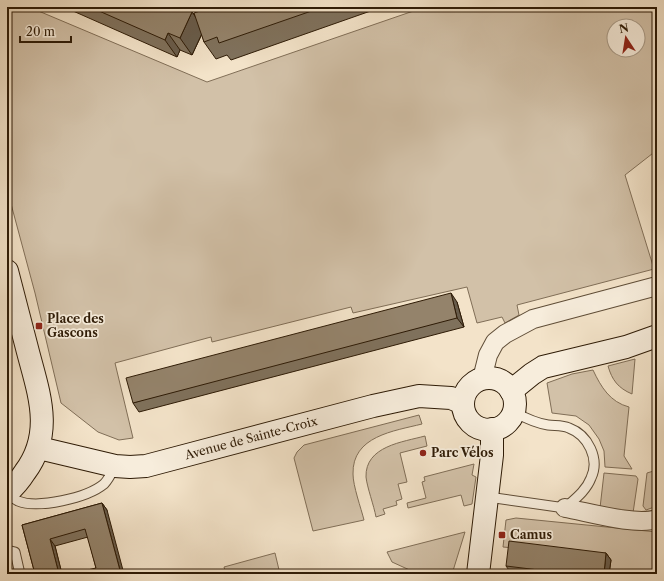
<svg xmlns="http://www.w3.org/2000/svg" width="664" height="581" viewBox="0 0 664 581" font-family="'Libre Caslon Text',serif">
  <style>
    .green { fill: #d2c1a8; stroke: #806e57; fill-rule: evenodd }
    .lines { fill: none; stroke-linecap: round; stroke-linejoin: round }
    .lane-casing { stroke: #5f4d37; stroke-width: 11 }
    .street-casing { stroke: #5f4d37; stroke-width: 20 }
    .secondary-casing { stroke: #2e1b06; stroke-width: 24 }
    .lane { stroke: #f7eddc; stroke-width: 9 }
    .street { stroke: #f7eddc; stroke-width: 18 }
    .secondary { stroke: #f7eddc; stroke-width: 22 }
    .wall { fill: #7f715c; stroke: #2e1b06 }
    .shaded-wall { fill: #685c4b; stroke: #2e1b06 }
    .building { fill: #94836b; stroke: #2e1b06 }
    .poi-dot { fill: #8f2418; stroke: #f7eddc; stroke-width: 1.5 }
    .labels { text-anchor: middle; stroke-width: 3.5; stroke-linejoin: round; paint-order: stroke }
    .poi-label { font-size: 12px; font-weight: bold; fill: #2e1b06; stroke: #f7eddc; text-anchor: start }
    .street-label { font-size: 12px; fill: #2e1b06; stroke: #f7eddc }
  </style>
  <rect width="100%" height="100%" fill="#f3e3c9"/>
  <filter id="stains"><feTurbulence type="fractalNoise" baseFrequency=".005" numOctaves="4"/><feColorMatrix values="0 0 0 0 .2 0 0 0 0 .09 0 0 0 0 .02 0 0 0 .5 -.17"/></filter>
  <radialGradient id="worn" r=".72"><stop offset=".6" stop-color="#630" stop-opacity="0"/><stop offset="1" stop-color="#630" stop-opacity=".3"/></radialGradient>
  <path class="green" d="M 7,7 L 29,7 L 207,82 L 425,7 L 657,7 L 657,150 L 625,175 L 654,269 L 517,305 L 519,315 L 505,323 L 502,317 L 477,323 L 467,287 L 353,313 L 351,307 L 212,342 L 211,337 L 115,363 L 133,438 L 119,440 L 98,432 L 61,403 L 35,293 L 7,189 ZM 614,26 L 638,26 L 638,50 L 614,50 Z
    M 635,359 L 632,394 C 618,388 612,380 608,366 Z
    M 593,370 C 601,387 610,402 629,407 L 624,456 L 632,469 L 605,467 L 604,451 L 599,439 L 589,425 L 576,416 L 552,413 L 547,383 L 572,374 Z
    M 419,415 L 422,424 C 394,431 352,436 353,474 C 353,486 361,508 364,520 L 313,531 L 294,458 L 297,452 L 304,445 Z
    M 425,436 L 427,446 L 400,453 L 407,482 L 398,484 L 402,499 L 396,501 L 397,505 L 383,509 L 385,514 L 376,517 C 374,506 367,487 366,477 C 365,446 403,442 425,436 Z
    M 474,464 L 472,475 L 476,477 L 472,504 L 464,506 L 461,495 L 408,508 L 407,503 L 426,498 L 422,482 L 425,481 L 424,477 Z
    M 657,470 L 657,506 L 646,510 L 643,506 L 647,473 Z
    M 604,473 L 636,476 L 638,479 L 633,513 L 600,508 Z
    M 516,518 L 657,532 L 657,574 L 609,574 L 514,548 L 503,547 L 506,520 Z
    M 465,532 L 452,574 L 415,574 L 414,572 L 392,562 L 387,552 Z
    M 275,553 L 280,574 L 226,574 L 224,567 Z"/>
  <g class="lines">
    <g class="lane-casing">
      <path id="lane" d="M 7,494 C 10,496 14,499 18,501 C 38,509 87,498 104,484 C 109,479 112,472 115,466
        M 488,497 L 565,508 C 575,499 586,491 591,478 C 600,459 588,435 569,428 C 562,425 555,426 548,425 C 535,423 525,418 514,412
        M 7,550 L 15,552 L 20,574"/>
    </g>
    <g class="street-casing">
      <path id="street" d="M 193,7 L 212,14 L 233,7
        M 482,379 L 488,355 L 495,342 L 505,334 L 533,319 L 657,286
        M 565,508 C 588,512 635,526 657,519"/>
    </g>
    <g class="secondary-casing">
      <g id="secondary">
        <path d="M 7,271 C 14,298 21,325 28,352 C 39,394 54,433 25,472 C 20,480 14,487 7,493"/>
        <circle cx="489" cy="404" r="26"/>
        <path d="M 511,391 L 532,374 L 543,367 L 626,347 L 657,336"/>
        <path id="s1" d="M 39,448 L 115,466 L 130,467 L 146,466 L 373,406 L 419,396 L 451,398 L 463,403"/>
        <path d="M 478,574 L 492,455 L 492,429"/>
      </g>
    </g>
    <use href="#lane" class="lane"/>
    <use href="#street" class="street"/>
    <use href="#secondary" class="secondary"/>
  </g>
  <path class="wall" d="M 64,7 L 181,7 L 192,12 L 196,16 L 212,7 L 382,7 L 231,60 L 227,55 L 216,59 L 204,42 L 202,34 L 192,55 L 180,50 L 177,57 Z
    M 457,302 L 464,327 L 139,412 L 133,403 Z
    M 102,503 L 107,510 L 96,568 L 88,537 L 55,546 L 62,574 L 35,574 L 22,525 Z
    M 606,553 L 611,560 L 609,574 L 520,574 L 511,573 L 506,566 Z"/>
  <path class="shaded-wall" d="M 192,12 L 204,29 L 192,55 L 180,38 Z
    M 168,33 L 180,50 L 177,57 L 165,40 Z
    M 451,293 L 457,302 L 464,327 L 457,318 Z
    M 102,503 L 107,510 L 124,574 L 121,574 Z
    M 50,539 L 55,546 L 62,574 L 59,574 Z
    M 606,553 L 611,560 L 609,574 L 604,574 Z"/>
  <path class="building" d="M 90,7 L 181,7 L 192,12 L 180,38 L 168,33 L 165,40 Z
    M 212,7 L 323,7 L 219,43 L 217,37 L 204,42 L 194,13 Z
    M 451,293 L 457,318 L 133,403 L 126,378 Z
    M 102,503 L 121,574 L 70,574 L 96,568 L 85,529 L 50,539 L 59,574 L 35,574 L 22,525 Z
    M 509,541 L 606,553 L 604,574 L 571,574 L 506,566 Z"/>
  <g class="poi-dot">
    <rect x="35" y="322" width="8" height="8" rx="2"/>
    <circle cx="423" cy="453" r="4"/>
    <rect x="498" y="531" width="8" height="8" rx="2"/>
  </g>
  <g class="labels">
    <g class="poi-label">
      <text x="47" y="323">Place des<tspan x="47" dy="14">Gascons</tspan></text>
      <text x="431" y="457">Parc Vélos</text>
      <text x="510" y="539">Camus</text>
    </g>
    <g class="street-label">
      <text dy="4" stroke="none"><textPath href="#s1" startOffset="218">Avenue de Sainte-Croix</textPath></text>
    </g>
  </g>
  <rect width="664" height="581" fill="none" stroke="#f3e3c9" stroke-width="24"/>
  <rect x="8" y="8" width="648" height="565" fill="none" stroke="#2e1b06" stroke-width="2"/>
  <rect x="12" y="12" width="640" height="557" fill="none" stroke="#2e1b06"/>
  <g transform="translate(626 38) rotate(348)"><circle r="19" fill="#f7eddc" stroke="#a79986"/>
  <path d="M0-3L7 15L0 10L-7 15Z" fill="#8f2418"/>
  <text y="-6" font-size="11" font-weight="bold" text-anchor="middle" fill="#2e1b06">N</text>
  </g>
  <path d="M20 36v6h51v-6" fill="none" stroke="#2e1b06" stroke-width="2"/>
  <text x="26" y="36" font-size="12" fill="#2e1b06" stroke="#f7eddc" stroke-width="3" paint-order="stroke">20 m</text>
  <rect width="100%" height="100%" filter="url(#stains)"/>
  <rect width="100%" height="100%" fill="url(#worn)"/>
</svg>
